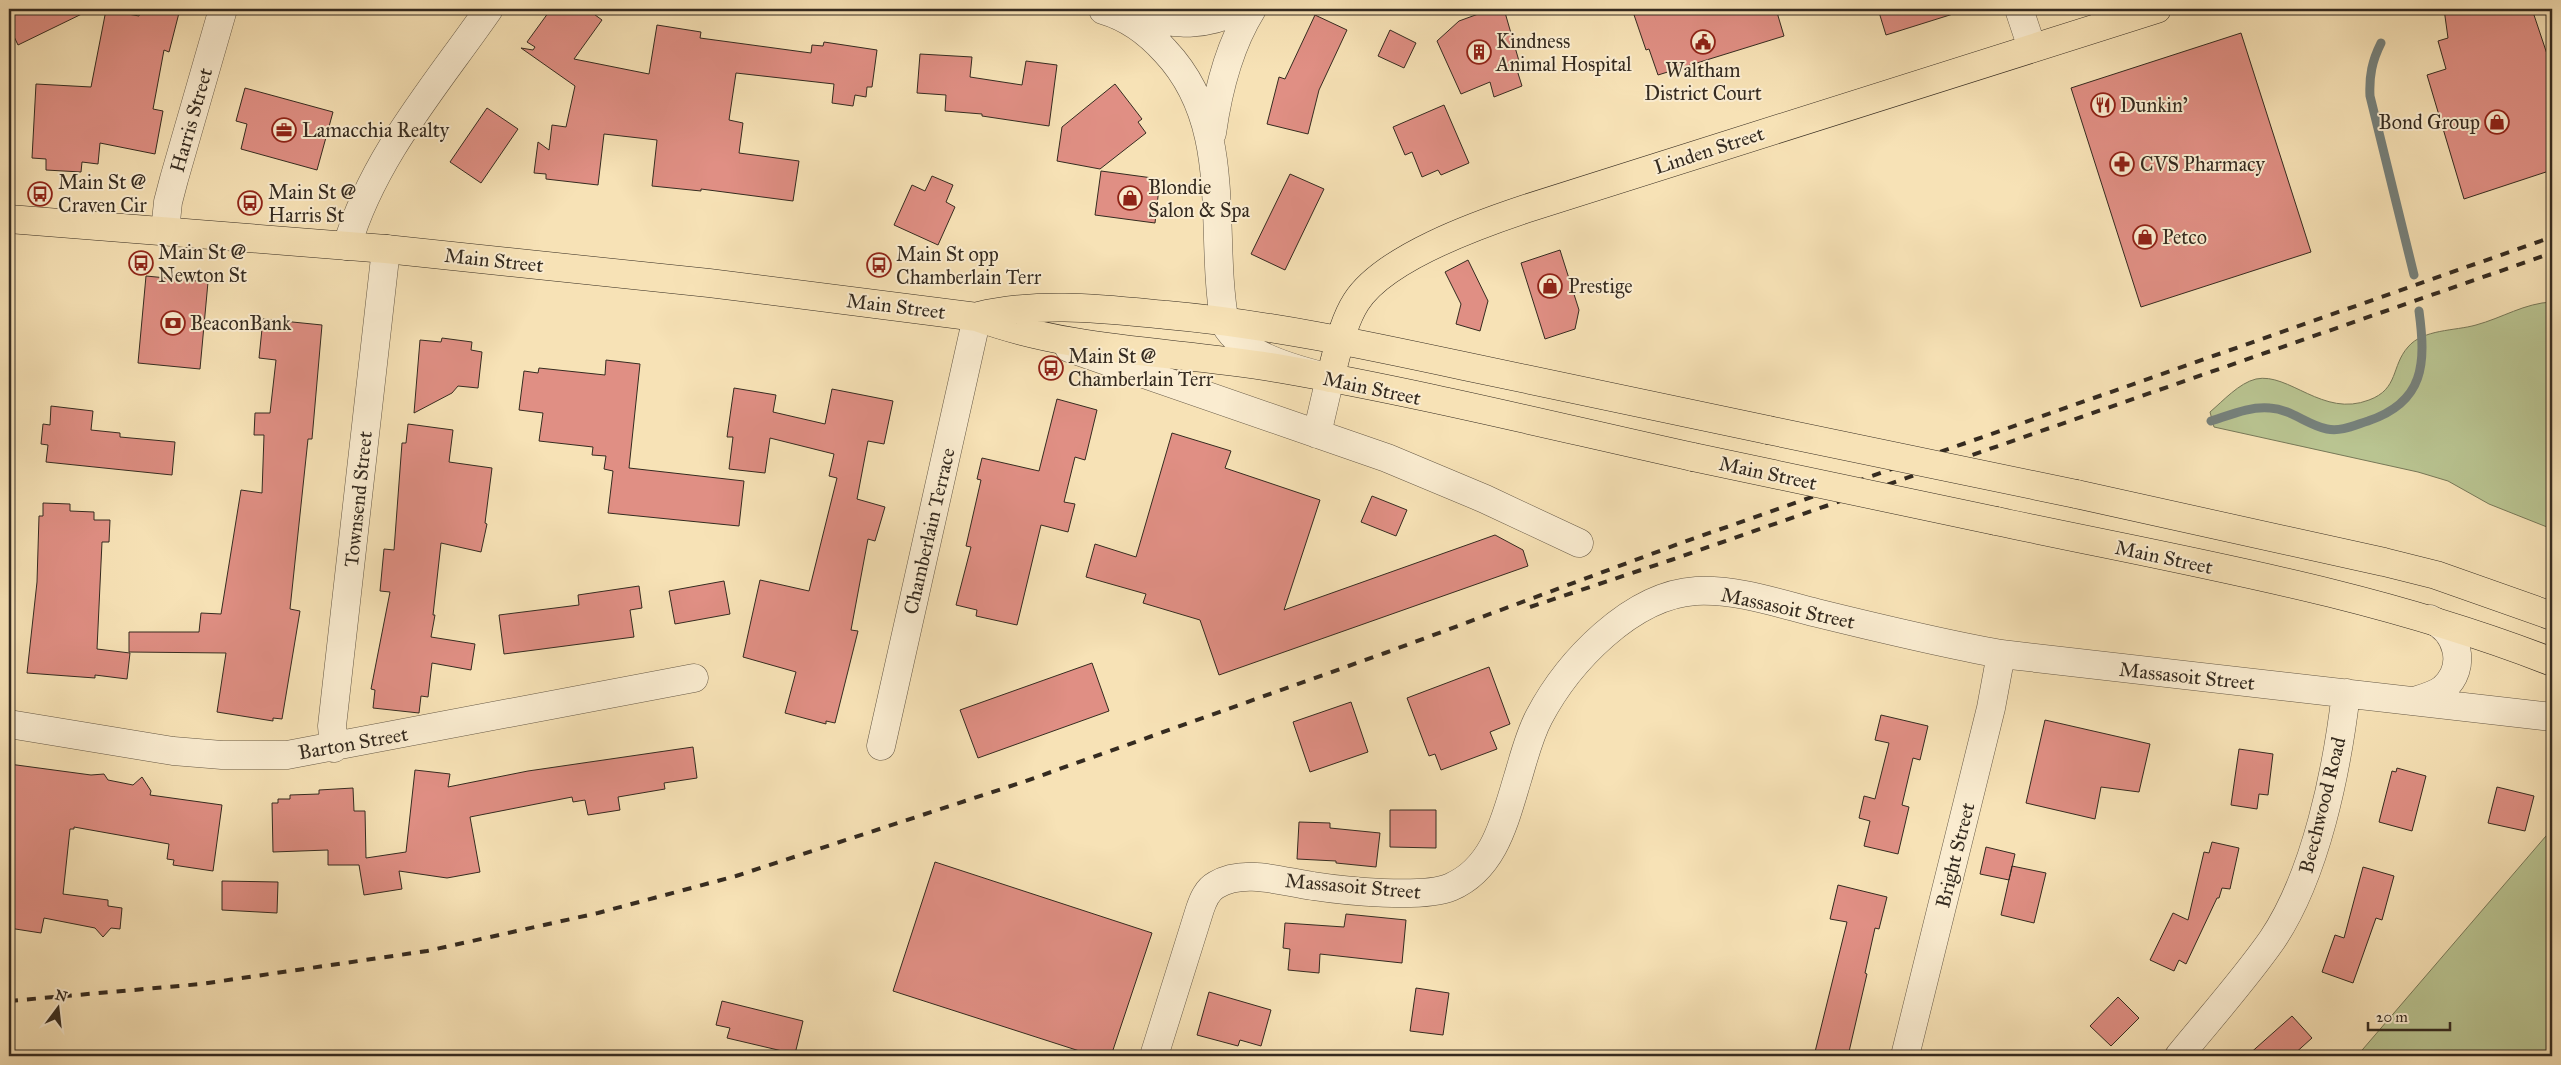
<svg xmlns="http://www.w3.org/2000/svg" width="2561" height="1065" viewBox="0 0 2561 1065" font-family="'IM FELL Great Primer',serif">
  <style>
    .green { fill: #b9c491; stroke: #777858 }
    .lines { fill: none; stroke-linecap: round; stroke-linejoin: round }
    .stream { stroke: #76817c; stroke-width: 9 }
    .building { fill: #e08f84; stroke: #352b20 }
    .minor-casing { stroke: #665946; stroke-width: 29 }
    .major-casing { stroke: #352b20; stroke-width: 29 }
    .minor { stroke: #faecd0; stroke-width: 28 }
    .major { stroke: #f7e2b6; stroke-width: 28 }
    .rail { stroke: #352b20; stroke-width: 4; stroke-dasharray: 9 9; stroke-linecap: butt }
    .major-bridge-casing { stroke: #352b20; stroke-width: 29; stroke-linecap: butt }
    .major-bridge { stroke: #f7e2b6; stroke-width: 28 }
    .labels { text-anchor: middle; stroke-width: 4; stroke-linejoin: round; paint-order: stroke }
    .poi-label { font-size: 20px; fill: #352b20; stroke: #faecd0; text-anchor: start }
    .street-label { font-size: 20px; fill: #352b20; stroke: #faecd0 }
  </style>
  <rect width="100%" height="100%" fill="#f7e2b6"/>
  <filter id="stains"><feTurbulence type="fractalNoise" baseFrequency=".004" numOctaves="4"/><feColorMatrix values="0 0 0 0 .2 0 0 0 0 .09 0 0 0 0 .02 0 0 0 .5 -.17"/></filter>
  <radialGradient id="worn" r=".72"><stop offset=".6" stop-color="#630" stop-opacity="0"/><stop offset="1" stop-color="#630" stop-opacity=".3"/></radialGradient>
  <path class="green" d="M 2552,302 L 2552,529 L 2489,504 L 2448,481 L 2418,472 L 2214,427 L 2210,412 C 2223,401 2239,383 2256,379 C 2289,372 2323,418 2369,400 C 2399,389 2391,366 2408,347 C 2423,329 2455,331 2476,325 C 2502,318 2525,303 2552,302 Z
    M 2552,829 L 2552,1056 L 2357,1056 Z"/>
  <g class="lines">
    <path class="stream" d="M 2381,43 C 2372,61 2369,76 2370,96 L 2414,275
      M 2211,421 C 2230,415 2250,406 2270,408 C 2291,409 2307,425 2327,429 C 2341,432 2355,425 2368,421 C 2425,402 2426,363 2419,311"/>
  </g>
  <path class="building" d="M 9,9 L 92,9 L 18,45 L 9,26 Z
    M 141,9 L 180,9 L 169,52 L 164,50 L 153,109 L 163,111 L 155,154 L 100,143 L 98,164 L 82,162 L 81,172 L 46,170 L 46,159 L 32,158 L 36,84 L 91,87 L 106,10 L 139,16 Z
    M 551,9 L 587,9 L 602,20 L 574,59 L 649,74 L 657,25 L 701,32 L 700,38 L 811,53 L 812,45 L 823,46 L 824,42 L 877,50 L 872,87 L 867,87 L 866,97 L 855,95 L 853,106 L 832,103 L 834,84 L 736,73 L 729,120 L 743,123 L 739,153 L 799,161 L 793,201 L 701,189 L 701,191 L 652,186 L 657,140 L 604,134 L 598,185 L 546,179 L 546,174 L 534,173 L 538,142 L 549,150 L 552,125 L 566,127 L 575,86 L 521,48 L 533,50 L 535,47 L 527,42 Z
    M 1492,9 L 1504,9 L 1521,68 L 1517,70 L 1522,86 L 1494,97 L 1490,82 L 1461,94 L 1437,41 L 1459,21 Z
    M 1632,9 L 1776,9 L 1784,36 L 1658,75 L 1649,49 L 1646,50 Z
    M 1878,9 L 1952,9 L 1953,14 L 1886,35 Z
    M 2444,9 L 2532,9 L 2552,69 L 2552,170 L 2464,199 L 2427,75 L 2446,69 L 2438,41 L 2448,38 Z
    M 1315,15 L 1347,30 L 1319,90 L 1308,134 L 1267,124 L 1279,77 L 1285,79 Z
    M 1390,30 L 1416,43 L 1404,68 L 1378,56 Z
    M 2241,33 L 2311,252 L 2141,307 L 2071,88 Z
    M 920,54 L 972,57 L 970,77 L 1022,85 L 1026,61 L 1057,65 L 1049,126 L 982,116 L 982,114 L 945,111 L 946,95 L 917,93 Z
    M 1115,84 L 1142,119 L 1138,122 L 1146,133 L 1100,169 L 1057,161 L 1062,127 Z
    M 245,88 L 333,112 L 317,170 L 241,149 L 247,124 L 236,121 Z
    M 1444,105 L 1469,163 L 1441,175 L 1438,170 L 1422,177 L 1412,152 L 1405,155 L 1393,127 Z
    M 487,108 L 518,129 L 481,183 L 450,162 Z
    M 1101,171 L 1160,179 L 1155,223 L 1095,215 Z
    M 1290,174 L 1324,189 L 1285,270 L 1251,254 Z
    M 932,176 L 953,185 L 946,202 L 955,207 L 938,245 L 894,225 L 912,185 L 925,191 Z
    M 1560,250 L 1579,310 L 1575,329 L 1545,339 L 1521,263 Z
    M 1468,260 L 1488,301 L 1480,331 L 1456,324 L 1461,304 L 1445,272 Z
    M 146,276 L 208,282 L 200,369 L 138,363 Z
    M 263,319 L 322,325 L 312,439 L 308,439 L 290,609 L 300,611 L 282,719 L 273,718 L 273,721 L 217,712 L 226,653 L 129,652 L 129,632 L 199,632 L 201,613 L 221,614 L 241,490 L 262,493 L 264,435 L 254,435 L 255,413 L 270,413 L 276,360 L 259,358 Z
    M 442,338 L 472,342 L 471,350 L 482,352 L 478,388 L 458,386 L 452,393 L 414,413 L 420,340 L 441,342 Z
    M 606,360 L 640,364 L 629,468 L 744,481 L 739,526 L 608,513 L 613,471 L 604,469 L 606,456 L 592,455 L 593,447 L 539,441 L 543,413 L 519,410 L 524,371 L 538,373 L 539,368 L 605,375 Z
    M 734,388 L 776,395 L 773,412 L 825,424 L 832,389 L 893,401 L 884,444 L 868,441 L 857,499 L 885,507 L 875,541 L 868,539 L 851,630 L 858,631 L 835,723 L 826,721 L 826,724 L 785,713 L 796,672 L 743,657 L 760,580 L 809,591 L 837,478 L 829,476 L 834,454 L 770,438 L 765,473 L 729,469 L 733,437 L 727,437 Z
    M 1057,399 L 1097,410 L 1085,460 L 1075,457 L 1064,502 L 1075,504 L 1068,532 L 1041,525 L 1017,625 L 976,616 L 977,610 L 956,605 L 971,547 L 966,546 L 981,480 L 977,479 L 982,458 L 1039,471 Z
    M 51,406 L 93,411 L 91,430 L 120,433 L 120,437 L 175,442 L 172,475 L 46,462 L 48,445 L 41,444 L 43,424 L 50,425 Z
    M 408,424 L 453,430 L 449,462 L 492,468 L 485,523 L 487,524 L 481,552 L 441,543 L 433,615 L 435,615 L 431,637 L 475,644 L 471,670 L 432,663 L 428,697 L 421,696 L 419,713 L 373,708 L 375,690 L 371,689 L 390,592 L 380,591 L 384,549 L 394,550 L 402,443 L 406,443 Z
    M 1172,433 L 1231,451 L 1225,468 L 1320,500 L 1284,610 L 1495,535 L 1523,550 L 1528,566 L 1219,675 L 1200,620 L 1143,603 L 1146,594 L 1086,577 L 1095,544 L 1136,557 Z
    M 1372,496 L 1407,510 L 1396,536 L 1361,522 Z
    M 43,503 L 70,504 L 70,511 L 94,512 L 94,520 L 110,520 L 109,542 L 102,542 L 97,649 L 130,653 L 127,679 L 95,675 L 95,678 L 27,673 L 37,582 L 39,516 L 43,516 Z
    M 724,581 L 730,614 L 675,624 L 669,591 Z
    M 639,586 L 642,608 L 630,610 L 634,637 L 504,654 L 499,615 L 579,605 L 578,595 Z
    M 1092,663 L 1109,711 L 978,758 L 960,710 Z
    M 1489,667 L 1510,724 L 1490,732 L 1497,749 L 1441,770 L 1435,754 L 1429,756 L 1407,698 Z
    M 1351,702 L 1368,752 L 1310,772 L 1293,722 Z
    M 1881,715 L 1928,726 L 1920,760 L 1913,758 L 1902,805 L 1909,807 L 1898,854 L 1864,846 L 1870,821 L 1859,818 L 1864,796 L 1875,799 L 1889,743 L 1875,740 Z
    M 2045,720 L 2150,744 L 2139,792 L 2101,787 L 2095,819 L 2026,803 Z
    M 693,747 L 697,778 L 664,783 L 665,789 L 618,797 L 620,810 L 588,815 L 585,800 L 573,802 L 572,797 L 470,817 L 480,872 L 447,878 L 399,871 L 402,889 L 364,895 L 359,865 L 328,865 L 328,850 L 273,852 L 272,803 L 278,803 L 278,799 L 290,799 L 290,795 L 319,794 L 319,790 L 353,788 L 354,811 L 365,811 L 366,858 L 406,852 L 415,770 L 450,774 L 448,787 L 528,771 Z
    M 2239,749 L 2273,754 L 2268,795 L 2259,794 L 2257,809 L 2231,805 Z
    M 9,764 L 91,775 L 104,774 L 108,780 L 133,785 L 142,777 L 151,791 L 150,795 L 222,805 L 213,871 L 173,865 L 174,860 L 167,859 L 169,844 L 74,827 L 74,829 L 70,829 L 63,894 L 108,900 L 108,906 L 122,908 L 120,929 L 111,928 L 103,937 L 95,928 L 44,918 L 41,933 L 9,928 Z
    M 2397,768 L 2426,776 L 2412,831 L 2379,822 L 2392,771 L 2396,772 Z
    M 2497,787 L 2534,796 L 2525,831 L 2488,823 Z
    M 1390,810 L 1436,810 L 1436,848 L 1390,847 Z
    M 1299,822 L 1330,823 L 1330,828 L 1380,833 L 1376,867 L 1336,863 L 1336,861 L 1297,859 Z
    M 2212,842 L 2239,848 L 2230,889 L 2222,888 L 2219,898 L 2217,898 L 2186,964 L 2179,960 L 2174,971 L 2150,960 L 2173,913 L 2188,920 L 2204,852 L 2209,853 Z
    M 1986,847 L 2015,854 L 2009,880 L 1980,874 Z
    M 935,862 L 1152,933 L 1111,1056 L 1095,1056 L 893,991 Z
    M 2012,866 L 2046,873 L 2034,923 L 2001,915 Z
    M 2363,867 L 2394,876 L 2382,920 L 2376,918 L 2353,983 L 2322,972 L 2335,935 L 2344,938 Z
    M 222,881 L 278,882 L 277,913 L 222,910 Z
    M 1838,885 L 1887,897 L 1879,929 L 1875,928 L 1865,973 L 1867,974 L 1848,1056 L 1814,1056 L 1847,922 L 1830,919 Z
    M 1346,914 L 1406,920 L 1402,963 L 1320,954 L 1319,973 L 1288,970 L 1290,949 L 1283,948 L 1285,923 L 1344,927 Z
    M 1416,988 L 1449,993 L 1443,1035 L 1410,1031 Z
    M 1209,992 L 1271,1010 L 1261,1046 L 1240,1040 L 1238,1046 L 1197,1035 Z
    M 2118,997 L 2139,1018 L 2111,1046 L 2090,1026 Z
    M 722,1001 L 803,1021 L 795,1054 L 727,1038 L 730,1028 L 716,1025 Z
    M 2292,1016 L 2312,1038 L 2292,1056 L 2247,1056 Z"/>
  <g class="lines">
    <g class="minor-casing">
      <path id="minor" d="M 2019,9 L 2032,48
        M 1103,10 C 1127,17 1148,32 1165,51 C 1236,126 1208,231 1225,324 C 1242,356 1297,370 1330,378 L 1317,434
        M 1124,14 C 1171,22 1196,31 1241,9
        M 1212,133 C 1218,90 1229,46 1252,9
        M 165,231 L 168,202 L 174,179 L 223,9
        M 347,246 C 373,157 437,84 489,9
        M 1069,348 L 1387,458 L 1485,499 L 1579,543
        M 2414,701 C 2424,698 2435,695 2443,689 C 2468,667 2458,631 2430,619
        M 9,724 L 173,751 L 222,755 L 287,755 L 694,678
        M 881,746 L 977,317
        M 334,748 L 332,726 L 386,249
        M 1154,1056 L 1200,909 C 1203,900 1207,890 1216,885 C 1244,868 1283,882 1313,886 C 1345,891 1423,899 1451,887 C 1495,868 1505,819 1518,777 C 1524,757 1529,736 1539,717 C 1568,662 1631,595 1696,591 C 1737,589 1777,603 1817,613 C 1878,628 1939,643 2001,654 L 2552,717
        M 1905,1056 L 1991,708 L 2001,654
        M 2179,1056 C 2210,1018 2244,980 2272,940 C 2316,875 2337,770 2346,693"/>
    </g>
    <g class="major-casing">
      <path id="major" d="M 9,219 L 386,249 L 709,283 L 977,317 C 1074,353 1181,351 1282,369 C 1420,393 1557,427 1693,457
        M 978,316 C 1040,301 1104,309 1167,315 C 1268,324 1366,345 1464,366 C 1566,387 1667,409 1768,430
        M 1330,378 C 1337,354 1342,324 1356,302 C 1384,258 1477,225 1525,209 L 2157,9
        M 2076,494 L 2384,562 L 2436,575 L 2552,616
        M 1996,521 C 2183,561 2374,592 2552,662"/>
    </g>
    <use href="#minor" class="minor"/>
    <use href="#major" class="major"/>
    <path class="rail" d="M 1530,607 L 1671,560 L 2552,253
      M 9,1001 L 201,984 L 427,951 L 598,913 L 736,876 L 1023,782 L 1385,653 L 1681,543 L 2552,237"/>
    <g class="major-bridge-casing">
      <path id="major-bridge" d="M 1768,430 L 2076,494
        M 1693,457 L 1996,521"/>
    </g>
    <use href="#major-bridge" class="major-bridge"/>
  </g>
  <defs>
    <g id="civic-ring" transform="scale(1.25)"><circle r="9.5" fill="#faecd0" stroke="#8f2418" stroke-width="1.5"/><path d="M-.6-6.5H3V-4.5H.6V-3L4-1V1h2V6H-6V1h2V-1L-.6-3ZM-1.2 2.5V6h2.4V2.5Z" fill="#8f2418"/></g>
    <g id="building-ring" transform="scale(1.25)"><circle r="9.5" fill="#faecd0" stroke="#8f2418" stroke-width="1.5"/><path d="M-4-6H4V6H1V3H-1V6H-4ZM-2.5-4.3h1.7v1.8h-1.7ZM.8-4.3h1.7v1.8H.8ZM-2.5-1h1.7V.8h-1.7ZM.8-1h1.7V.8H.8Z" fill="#8f2418"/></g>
    <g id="restaurant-ring" transform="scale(1.25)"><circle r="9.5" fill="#faecd0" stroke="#8f2418" stroke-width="1.5"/><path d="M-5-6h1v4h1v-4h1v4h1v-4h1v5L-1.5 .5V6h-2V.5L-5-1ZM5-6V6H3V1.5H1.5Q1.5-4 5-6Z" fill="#8f2418"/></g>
    <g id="shop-ring" transform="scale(1.25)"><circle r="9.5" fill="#faecd0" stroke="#8f2418" stroke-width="1.5"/><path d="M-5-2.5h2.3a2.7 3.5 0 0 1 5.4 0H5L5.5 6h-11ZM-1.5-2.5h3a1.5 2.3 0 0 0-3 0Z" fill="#8f2418"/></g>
    <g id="office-ring" transform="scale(1.25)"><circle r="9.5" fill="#faecd0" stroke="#8f2418" stroke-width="1.5"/><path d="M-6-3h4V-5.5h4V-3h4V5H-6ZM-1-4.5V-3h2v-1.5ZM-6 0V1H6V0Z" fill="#8f2418"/></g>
    <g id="pharmacy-ring" transform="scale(1.25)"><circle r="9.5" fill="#faecd0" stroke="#8f2418" stroke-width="1.5"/><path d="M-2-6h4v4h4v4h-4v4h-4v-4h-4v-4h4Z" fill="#8f2418"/></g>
    <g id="bus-ring" transform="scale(1.25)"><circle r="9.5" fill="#faecd0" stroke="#8f2418" stroke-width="1.5"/><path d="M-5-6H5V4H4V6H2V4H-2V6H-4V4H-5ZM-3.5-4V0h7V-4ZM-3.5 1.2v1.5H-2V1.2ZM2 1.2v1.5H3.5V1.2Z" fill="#8f2418"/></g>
    <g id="bank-ring" transform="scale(1.25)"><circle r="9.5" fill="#faecd0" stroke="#8f2418" stroke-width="1.5"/><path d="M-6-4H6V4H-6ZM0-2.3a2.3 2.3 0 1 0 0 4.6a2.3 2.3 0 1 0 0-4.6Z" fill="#8f2418"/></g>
  </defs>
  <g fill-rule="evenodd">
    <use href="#civic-ring" x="1703" y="42"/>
    <use href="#building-ring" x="1479" y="52"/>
    <use href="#restaurant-ring" x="2103" y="105"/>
    <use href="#shop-ring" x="2497" y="122"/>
    <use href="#office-ring" x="284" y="130"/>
    <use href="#pharmacy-ring" x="2122" y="164"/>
    <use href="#bus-ring" x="40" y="194"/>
    <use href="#shop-ring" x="1130" y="198"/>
    <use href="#bus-ring" x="250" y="203"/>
    <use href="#shop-ring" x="2145" y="237"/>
    <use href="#bus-ring" x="141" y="263"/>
    <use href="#bus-ring" x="879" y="265"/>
    <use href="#shop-ring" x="1550" y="286"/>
    <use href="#bank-ring" x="173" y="323"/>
    <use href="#bus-ring" x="1051" y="368"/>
  </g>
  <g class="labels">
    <g class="poi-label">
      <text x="1496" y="48">Kindness<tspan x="1496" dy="23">Animal Hospital</tspan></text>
      <text x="1703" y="77" text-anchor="middle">Waltham<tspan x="1703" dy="23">District Court</tspan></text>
      <text x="2120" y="112">Dunkin'</text>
      <text x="2480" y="129" text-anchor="end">Bond Group</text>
      <text x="302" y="137">Lamacchia Realty</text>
      <text x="2140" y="171">CVS Pharmacy</text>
      <text x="58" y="189">Main St @<tspan x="58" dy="23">Craven Cir</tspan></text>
      <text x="1148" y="194">Blondie<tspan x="1148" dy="23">Salon &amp; Spa</tspan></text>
      <text x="268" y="199">Main St @<tspan x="268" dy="23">Harris St</tspan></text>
      <text x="2162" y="244">Petco</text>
      <text x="158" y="259">Main St @<tspan x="158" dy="23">Newton St</tspan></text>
      <text x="896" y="261">Main St opp<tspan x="896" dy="23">Chamberlain Terr</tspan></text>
      <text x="1568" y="293">Prestige</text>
      <text x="190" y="330">BeaconBank</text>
      <text x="1068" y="363">Main St @<tspan x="1068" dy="23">Chamberlain Terr</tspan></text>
    </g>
    <g class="street-label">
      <text transform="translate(191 120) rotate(-74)" y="7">Harris Street</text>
      <text transform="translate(1709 150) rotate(-18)" y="7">Linden Street</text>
      <text transform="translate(494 260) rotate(6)" y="7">Main Street</text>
      <text transform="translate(896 306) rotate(7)" y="7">Main Street</text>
      <text transform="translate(1372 388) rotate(12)" y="7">Main Street</text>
      <text transform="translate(1768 473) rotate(12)" y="7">Main Street</text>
      <text transform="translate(358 499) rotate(-84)" y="7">Townsend Street</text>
      <text transform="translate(929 531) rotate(-77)" y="7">Chamberlain Terrace</text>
      <text transform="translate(2164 557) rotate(12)" y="7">Main Street</text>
      <text transform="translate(1788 608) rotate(12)" y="7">Massasoit Street</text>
      <text transform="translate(2187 676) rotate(6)" y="7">Massasoit Street</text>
      <text transform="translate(353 743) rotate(-10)" y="7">Barton Street</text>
      <text transform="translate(2322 805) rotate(-76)" y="7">Beechwood Road</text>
      <text transform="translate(1955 855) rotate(-76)" y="7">Bright Street</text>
      <text transform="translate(1353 886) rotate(5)" y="7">Massasoit Street</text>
    </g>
  </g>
  <rect width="2561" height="1065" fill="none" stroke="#f7e2b6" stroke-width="30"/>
  <rect x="10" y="10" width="2541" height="1045" fill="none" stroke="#352b20" stroke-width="2.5"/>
  <rect x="15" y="15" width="2531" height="1035" fill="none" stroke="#352b20"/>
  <g transform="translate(58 1008) rotate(15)" stroke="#faecd0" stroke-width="4" paint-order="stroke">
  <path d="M0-4L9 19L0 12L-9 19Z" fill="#352b20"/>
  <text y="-8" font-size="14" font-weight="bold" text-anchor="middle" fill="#352b20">N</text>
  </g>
  <path d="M2368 1022v8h82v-8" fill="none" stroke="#352b20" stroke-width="2.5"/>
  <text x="2376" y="1022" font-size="15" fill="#352b20" stroke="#faecd0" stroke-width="4" paint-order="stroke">20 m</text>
  <rect width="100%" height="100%" filter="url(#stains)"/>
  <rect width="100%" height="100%" fill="url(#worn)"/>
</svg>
